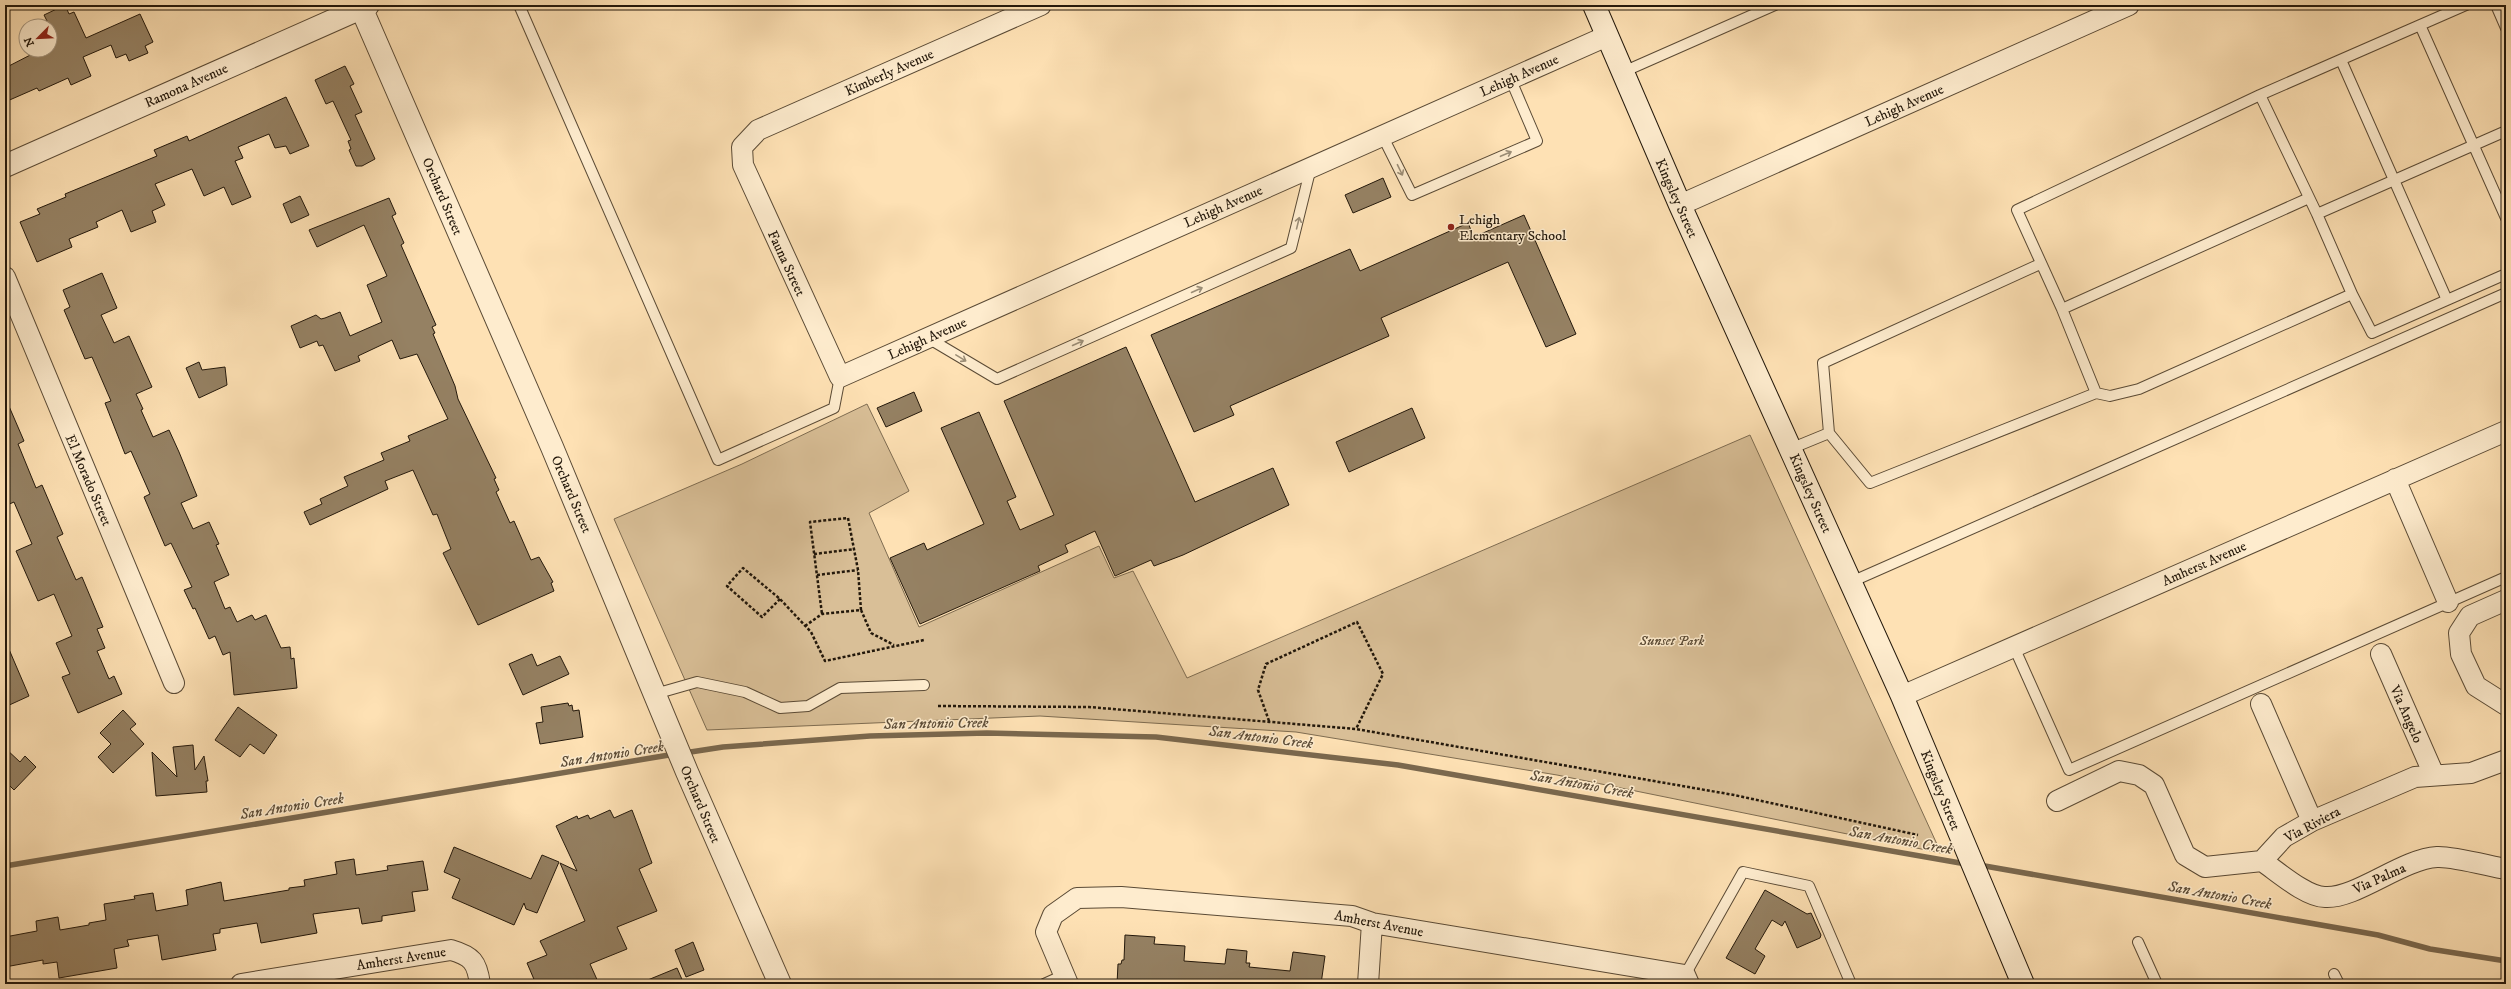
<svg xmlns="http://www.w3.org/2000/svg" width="2511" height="989" viewBox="0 0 2511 989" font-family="'IM FELL DW Pica',serif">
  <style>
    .green { fill: #d9bf97; stroke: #7e6c51 }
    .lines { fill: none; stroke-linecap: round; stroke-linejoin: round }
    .stream { stroke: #7a684e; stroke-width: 5.5 }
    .building { fill: #958163; stroke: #23180b }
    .service-casing { stroke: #5a4a35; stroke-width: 12 }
    .minor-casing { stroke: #5a4a35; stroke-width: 22 }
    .tertiary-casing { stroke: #5a4a35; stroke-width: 24 }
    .secondary-casing { stroke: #23180b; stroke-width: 24 }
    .path { stroke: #23180b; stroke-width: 2.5; stroke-dasharray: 3 2; stroke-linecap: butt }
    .service { stroke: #feecce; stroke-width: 10 }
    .minor { stroke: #feecce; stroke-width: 20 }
    .tertiary { stroke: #feecce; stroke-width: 22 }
    .secondary { stroke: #feecce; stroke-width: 22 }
    .oneway { stroke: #9b8d76 }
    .poi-dot { fill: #8f2418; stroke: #feecce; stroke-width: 1.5 }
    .labels { text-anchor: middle; stroke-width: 3; stroke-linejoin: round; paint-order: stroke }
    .street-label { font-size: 14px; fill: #23180b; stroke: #feecce }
    .poi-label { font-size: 14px; fill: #23180b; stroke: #feecce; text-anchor: start }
    .park-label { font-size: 14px; font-style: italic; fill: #5a4a35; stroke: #feecce }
    .water-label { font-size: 15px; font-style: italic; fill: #5d4d38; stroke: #feecce }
  </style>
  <rect width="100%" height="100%" fill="#fee1b4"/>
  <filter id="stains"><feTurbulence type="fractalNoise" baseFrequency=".005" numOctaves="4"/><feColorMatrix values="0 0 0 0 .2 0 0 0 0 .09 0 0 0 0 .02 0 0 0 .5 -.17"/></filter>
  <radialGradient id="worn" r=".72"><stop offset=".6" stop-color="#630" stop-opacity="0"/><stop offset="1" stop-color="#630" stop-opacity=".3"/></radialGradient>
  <path class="green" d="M 867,404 L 909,491 L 869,513 L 919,627 L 1099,546 L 1114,578 L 1133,571 L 1187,678 L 1750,435 L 1941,853 L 1557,775 L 1296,732 L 1040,716 L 707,730 L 614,519 L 742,464 Z"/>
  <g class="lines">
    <path class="stream" d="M 684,753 L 723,747 L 870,736 L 987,733 L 1156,737 L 1398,765 L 1966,864
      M 1979,865 L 2378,935 L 2430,949 L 2506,961
      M 5,866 L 675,754"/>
  </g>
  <path class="building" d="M 65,5 L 69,14 L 74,12 L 86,38 L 140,14 L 153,42 L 145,46 L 148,53 L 129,61 L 126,54 L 116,58 L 111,45 L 83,57 L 91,76 L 71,85 L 68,78 L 39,91 L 37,88 L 5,102 L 5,68 L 40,50 L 50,50 L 50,46 L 53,45 L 50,37 L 50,26 L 45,26 L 48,23 L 44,15 Z
    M 345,66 L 354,84 L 350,86 L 362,112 L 355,115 L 375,159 L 362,166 L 356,166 L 349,150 L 351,149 L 348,141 L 351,140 L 333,101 L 326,104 L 315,80 Z
    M 286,97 L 309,146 L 290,154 L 286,146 L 275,148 L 269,134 L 238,147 L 243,158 L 235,161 L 251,197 L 232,205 L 224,187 L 204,196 L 192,169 L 155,184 L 165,205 L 152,211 L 156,222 L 131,232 L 122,210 L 96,222 L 98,227 L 69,239 L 72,247 L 37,262 L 20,222 L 40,214 L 37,209 L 66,197 L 65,194 L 157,156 L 154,150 L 187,136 L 189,141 Z
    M 1383,178 L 1391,197 L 1353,213 L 1345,195 Z
    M 300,196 L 309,215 L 291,223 L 283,204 Z
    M 389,198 L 396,214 L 392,216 L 404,243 L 401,245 L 436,325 L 432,327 L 435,333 L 433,334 L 455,386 L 458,399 L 496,478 L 494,479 L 499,490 L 496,492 L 510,523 L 514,521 L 531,560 L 539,557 L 553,582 L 551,583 L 554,591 L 478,625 L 443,553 L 451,549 L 437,514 L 433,515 L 413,470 L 385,481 L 388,489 L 310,525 L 304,512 L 322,504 L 320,499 L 348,486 L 344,477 L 384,460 L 381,453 L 410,441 L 408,436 L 448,419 L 417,354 L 400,359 L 392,340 L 358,356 L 360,361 L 335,371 L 323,345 L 319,346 L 317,341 L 300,348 L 291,326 L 316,315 L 321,319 L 325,318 L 340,312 L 350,336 L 382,322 L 367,285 L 387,276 L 364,225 L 317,247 L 309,230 Z
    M 1524,215 L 1576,334 L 1546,347 L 1508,262 L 1381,318 L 1389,336 L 1230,406 L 1234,415 L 1194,432 L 1151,335 L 1350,249 L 1360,271 L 1468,223 L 1474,237 Z
    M 102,273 L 117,308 L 101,315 L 114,343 L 129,336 L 152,387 L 136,394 L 143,409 L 141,410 L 153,437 L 169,430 L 179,452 L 197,496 L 181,503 L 193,529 L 209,522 L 219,544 L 216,545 L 229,575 L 214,582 L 225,609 L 230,607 L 237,622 L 252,615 L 255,620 L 266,615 L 281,648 L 290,647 L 291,659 L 294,658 L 297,688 L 234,695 L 230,652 L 223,655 L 215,636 L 209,639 L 195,608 L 193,609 L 184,590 L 192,587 L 171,543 L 165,546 L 144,497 L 150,494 L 131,451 L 125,454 L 105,403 L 111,401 L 92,357 L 85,359 L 64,310 L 70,307 L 63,290 Z
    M 1126,347 L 1195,502 L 1273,468 L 1289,505 L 1183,555 L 1154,566 L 1151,560 L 1115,576 L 1095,531 L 1065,545 L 1068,552 L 1038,566 L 1040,571 L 920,624 L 890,558 L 924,543 L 927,550 L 984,524 L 941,428 L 979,412 L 1016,497 L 1007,501 L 1020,530 L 1054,515 L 1004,401 Z
    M 199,362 L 202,370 L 225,367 L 227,385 L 199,398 L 186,368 Z
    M 914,392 L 922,411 L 886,427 L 877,408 Z
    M 5,397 L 24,441 L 18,444 L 36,488 L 42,485 L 63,534 L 57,537 L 76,580 L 82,577 L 103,627 L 97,629 L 105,648 L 97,651 L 109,679 L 114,676 L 122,694 L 78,713 L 62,677 L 70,674 L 56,643 L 72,636 L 54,594 L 38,601 L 16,551 L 32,544 L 14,502 L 5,506 Z
    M 1412,408 L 1425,438 L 1349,472 L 1336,442 Z
    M 5,640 L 29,696 L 5,707 Z
    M 532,654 L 537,666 L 560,656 L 569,674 L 523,695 L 509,664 Z
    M 568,703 L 569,706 L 572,705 L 573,711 L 579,710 L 583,737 L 540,744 L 536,723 L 543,722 L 541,707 Z
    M 238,707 L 277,735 L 264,754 L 250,744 L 240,757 L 215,740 Z
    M 123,710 L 136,724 L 130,729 L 144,744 L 113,773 L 98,757 L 111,744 L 100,733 Z
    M 193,745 L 195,770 L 204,756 L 208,781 L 206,781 L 207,792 L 156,796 L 152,752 L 177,777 L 173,747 Z
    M 5,748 L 20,762 L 25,756 L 36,767 L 14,790 L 5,781 Z
    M 610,810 L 614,818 L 632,810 L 652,863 L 639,869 L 657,911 L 617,927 L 627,949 L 590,964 L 599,984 L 536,984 L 527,963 L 547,955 L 540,941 L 585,921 L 560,863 L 577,871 L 556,826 L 577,816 L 578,819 L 588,815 L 590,819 Z
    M 454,847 L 531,879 L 542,855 L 559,862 L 537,913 L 526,909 L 524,903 L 514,925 L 452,898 L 460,879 L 444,872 Z
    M 354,859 L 356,875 L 388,870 L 387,866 L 423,861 L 428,890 L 412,892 L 415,911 L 382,916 L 382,921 L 362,924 L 359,908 L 313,914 L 317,933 L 261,943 L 257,923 L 220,929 L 220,933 L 213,934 L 216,950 L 162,960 L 158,935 L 127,940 L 129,946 L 114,949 L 117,968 L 59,978 L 57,962 L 43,964 L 43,960 L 5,967 L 5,937 L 37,931 L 36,921 L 58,917 L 60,930 L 89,925 L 89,923 L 106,920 L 104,904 L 135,899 L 134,896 L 153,893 L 156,911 L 188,905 L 186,890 L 221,882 L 224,901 L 289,890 L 289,888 L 305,886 L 304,880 L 337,874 L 335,862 Z
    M 1765,890 L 1807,914 L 1811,913 L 1821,935 L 1820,938 L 1797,948 L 1785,921 L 1782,926 L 1772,920 L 1755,949 L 1765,956 L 1755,974 L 1726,958 Z
    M 1125,935 L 1155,937 L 1154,944 L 1185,946 L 1184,961 L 1225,964 L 1227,949 L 1247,951 L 1246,963 L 1250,963 L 1249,967 L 1290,971 L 1293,952 L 1325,956 L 1321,984 L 1117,984 L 1118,964 L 1121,964 L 1122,960 L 1124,960 Z
    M 693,942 L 704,970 L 686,977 L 675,950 Z
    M 677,968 L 684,984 L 638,984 Z"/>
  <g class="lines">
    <g class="service-casing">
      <path id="service" d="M 519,5 L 718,460 L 834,408 L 840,377
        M 2496,5 L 2506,28
        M 2420,25 L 2506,218
        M 2341,60 L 2447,300
        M 1623,72 L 1775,5
        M 1382,135 L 1412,195 L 1537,141 L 1510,78
        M 2317,214 L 2506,131
        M 2352,294 L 2372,333 L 2506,274
        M 2062,309 L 2017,210 L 2260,95 L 2466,5
        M 928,338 L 997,379 L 1291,248 L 1311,167
        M 2096,393 L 2062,309 L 2309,198
        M 1829,433 L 1823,363 L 2040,264
        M 1790,449 L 1829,433 L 1870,483 L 2096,393 L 2110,396 L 2139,389 L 2352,294 L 2317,214 L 2260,95
        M 1851,582 L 2506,293
        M 2014,647 L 2069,770 L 2506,577
        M 655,694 L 697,682 L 745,692 L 780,708 L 808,706 L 840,688 L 924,685
        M 2138,942 L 2157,984
        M 2334,974 L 2339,984
        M 1685,975 L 1743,872 L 1809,886 L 1851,984
        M 1044,984 L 1064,975"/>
    </g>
    <g class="minor-casing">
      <path id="minor" d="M 1041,5 L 758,130 L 742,147 L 743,165 L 840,377 L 1607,36
        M 1680,205 L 2129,5
        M 5,277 L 174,683
        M 2395,479 L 2448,602
        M 2506,600 L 2470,616 L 2459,633 L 2461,654 L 2476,686 L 2506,705
        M 2381,654 L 2434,775
        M 1902,696 L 2506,431
        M 2261,704 L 2312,821
        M 2057,801 L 2119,771 L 2139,775 L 2154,785 L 2185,855 L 2205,867 L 2262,861 L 2284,837 L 2312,821 L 2415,777 L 2471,773 L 2506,760
        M 2262,861 C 2277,871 2306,897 2325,897 C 2356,899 2402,859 2437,857 C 2452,856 2489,866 2506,869
        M 241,984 L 451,950 C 472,956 477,962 480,984
        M 1068,984 L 1046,932 L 1053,915 L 1077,898 L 1121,897 L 1352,916 L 1372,923 L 1685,975 L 1689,984
        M 1368,984 L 1372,923"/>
    </g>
    <g class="tertiary-casing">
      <path id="tertiary" d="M 360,5 L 552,447 L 687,772 L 780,984
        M 5,166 L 368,5"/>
    </g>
    <g class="secondary-casing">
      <path id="secondary" d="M 1594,5 L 1680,205 L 1902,696 L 2023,984"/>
    </g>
    <path class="path" d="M 814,554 L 855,549
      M 817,575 L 858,570
      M 780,599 L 762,617 L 727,586 L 743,568 L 780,599 L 811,632 L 825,661 L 924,640
      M 861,610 L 871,633 L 894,645
      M 805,626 L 822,614 L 861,610 L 858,570 L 848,518 L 810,522 L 822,614
      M 938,706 L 1089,707 L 1356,729 L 1734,795 L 1918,835
      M 1269,721 L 1258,690 L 1266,664 L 1357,622 L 1383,674 L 1356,729"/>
    <use href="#service" class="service"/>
    <use href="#minor" class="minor"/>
    <use href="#tertiary" class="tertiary"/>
    <use href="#secondary" class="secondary"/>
  </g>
  <defs><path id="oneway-shaft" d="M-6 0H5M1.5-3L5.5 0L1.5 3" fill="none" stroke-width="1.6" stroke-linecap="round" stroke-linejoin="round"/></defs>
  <g class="oneway">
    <use href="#oneway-shaft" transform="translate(1506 154) rotate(-23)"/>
    <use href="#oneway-shaft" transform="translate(1400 170) rotate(64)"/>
    <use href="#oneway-shaft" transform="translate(1298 223) rotate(-76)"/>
    <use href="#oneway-shaft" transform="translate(1197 290) rotate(-24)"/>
    <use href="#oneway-shaft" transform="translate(1078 343) rotate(-24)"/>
    <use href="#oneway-shaft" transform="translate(961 358) rotate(31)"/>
  </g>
  <circle class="poi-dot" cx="1451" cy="227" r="4"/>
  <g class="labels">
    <g class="street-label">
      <text transform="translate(889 72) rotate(-24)" y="5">Kimberly Avenue</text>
      <text transform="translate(1519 75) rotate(-24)" y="5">Lehigh Avenue</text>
      <text transform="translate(186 85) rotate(-24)" y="5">Ramona Avenue</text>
      <text transform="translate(1904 105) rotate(-24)" y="5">Lehigh Avenue</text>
      <text transform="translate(443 196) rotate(67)" y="5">Orchard Street</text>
      <text transform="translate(1677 198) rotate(66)" y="5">Kingsley Street</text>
      <text transform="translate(1223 206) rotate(-24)" y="5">Lehigh Avenue</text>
      <text transform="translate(787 263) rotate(65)" y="5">Fauna Street</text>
      <text transform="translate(927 338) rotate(-24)" y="5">Lehigh Avenue</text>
      <text transform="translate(89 480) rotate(67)" y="5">El Morado Street</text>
      <text transform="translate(1811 493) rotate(66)" y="5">Kingsley Street</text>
      <text transform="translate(572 494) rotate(67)" y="5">Orchard Street</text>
      <text transform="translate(2204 563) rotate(-24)" y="5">Amherst Avenue</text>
      <text transform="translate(2407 714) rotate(66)" y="5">Via Angelo</text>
      <text transform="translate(1941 790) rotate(68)" y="5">Kingsley Street</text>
      <text transform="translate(701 804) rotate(67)" y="5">Orchard Street</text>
      <text transform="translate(2312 824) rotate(-28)" y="5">Via Riviera</text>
      <text transform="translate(2379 878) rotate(-24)" y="5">Via Palma</text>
      <text transform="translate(1379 923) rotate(11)" y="5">Amherst Avenue</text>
      <text transform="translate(401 958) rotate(-9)" y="5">Amherst Avenue</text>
    </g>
    <g class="poi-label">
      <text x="1459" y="224">Lehigh<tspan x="1459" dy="16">Elementary School</tspan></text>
    </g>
    <g class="park-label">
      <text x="1672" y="645">Sunset Park</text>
    </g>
    <g class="water-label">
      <text transform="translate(936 723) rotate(-1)" y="5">San Antonio Creek</text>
      <text transform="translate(1261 737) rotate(7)" y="5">San Antonio Creek</text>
      <text transform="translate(612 754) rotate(-9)" y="5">San Antonio Creek</text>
      <text transform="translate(1582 784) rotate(10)" y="5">San Antonio Creek</text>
      <text transform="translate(292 806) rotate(-9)" y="5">San Antonio Creek</text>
      <text transform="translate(1901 840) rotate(10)" y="5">San Antonio Creek</text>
      <text transform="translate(2220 895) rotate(10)" y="5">San Antonio Creek</text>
    </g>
  </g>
  <rect width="2511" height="989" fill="none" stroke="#fee1b4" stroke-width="20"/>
  <rect x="6" y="6" width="2499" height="977" fill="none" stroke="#23180b" stroke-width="2"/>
  <rect x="10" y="10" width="2491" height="969" fill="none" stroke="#23180b"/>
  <g transform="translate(38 38) rotate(246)"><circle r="19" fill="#feecce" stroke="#a69780"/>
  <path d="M0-3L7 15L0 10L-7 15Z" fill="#8f2418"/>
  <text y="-6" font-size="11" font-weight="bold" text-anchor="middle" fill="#23180b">N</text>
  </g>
  <rect width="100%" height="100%" filter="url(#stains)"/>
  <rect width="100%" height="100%" fill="url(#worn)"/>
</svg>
